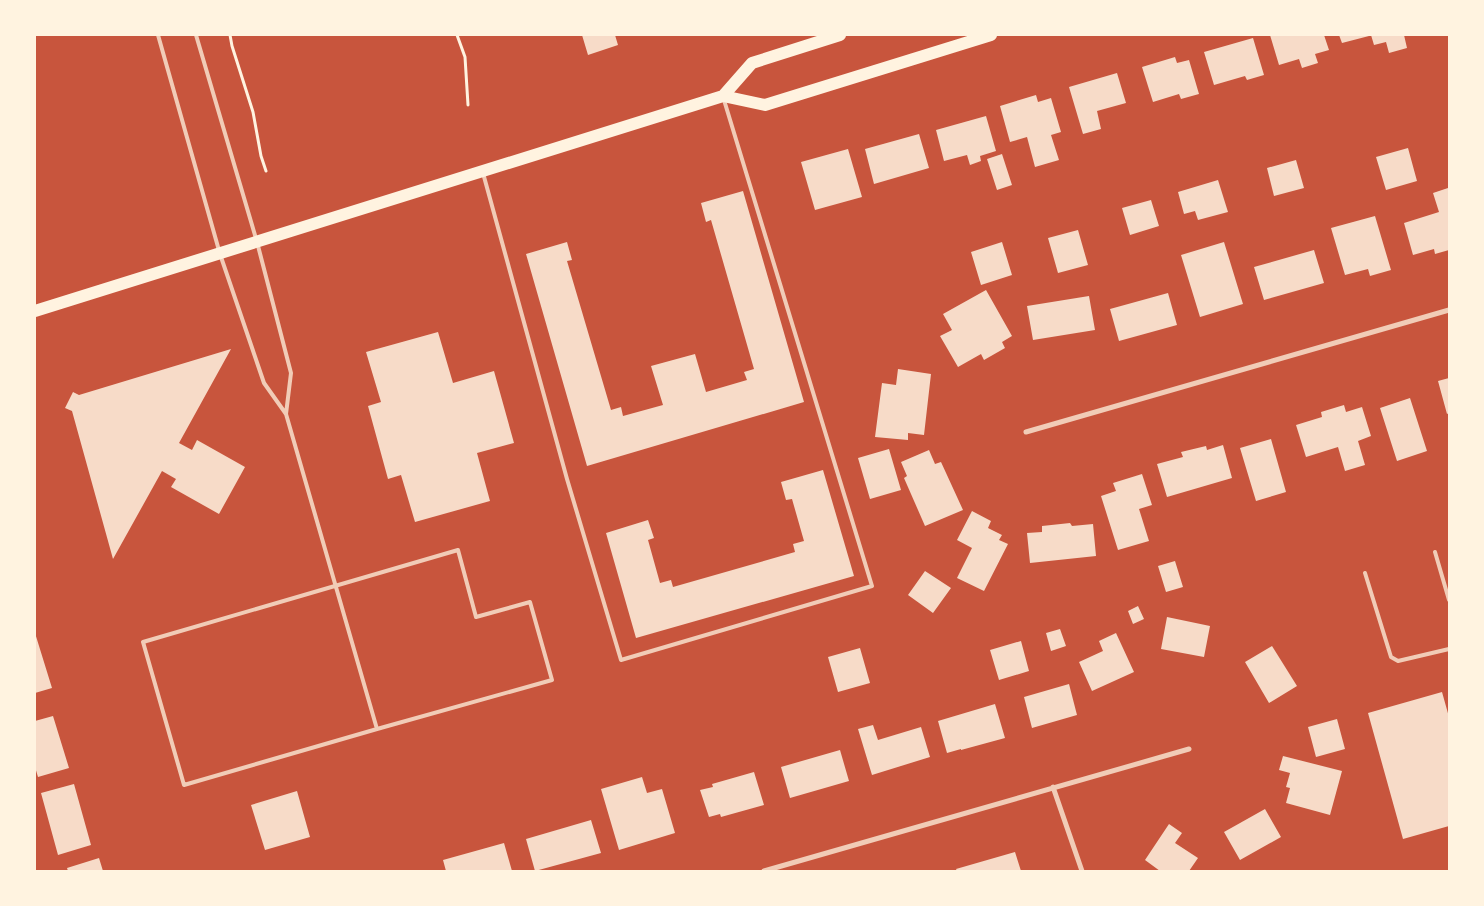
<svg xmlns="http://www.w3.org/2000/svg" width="1484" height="906" viewBox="0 0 1484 906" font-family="Overpass,sans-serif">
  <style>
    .building { fill: #f7dbc8 }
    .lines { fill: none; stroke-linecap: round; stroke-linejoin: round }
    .path { stroke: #fff3e0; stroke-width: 3 }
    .service { stroke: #f1ccb7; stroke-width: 4 }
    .minor { stroke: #f1ccb7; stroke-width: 5 }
    .primary { stroke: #fff3e0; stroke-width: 12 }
  </style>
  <rect width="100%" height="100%" fill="#c8553d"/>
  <path class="building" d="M 582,35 L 615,35 L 618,45 L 588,55 Z
    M 1270,35 L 1324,35 L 1329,50 L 1315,54 L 1318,63 L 1302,68 L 1299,59 L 1279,65 Z
    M 1339,35 L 1369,35 L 1369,36 L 1342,43 Z
    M 1371,35 L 1404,35 L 1407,48 L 1389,53 L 1386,42 L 1374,45 Z
    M 1253,38 L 1264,75 L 1247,80 L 1245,76 L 1214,85 L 1204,52 Z
    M 1175,57 L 1177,63 L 1189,60 L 1199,94 L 1181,99 L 1179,94 L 1153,102 L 1142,67 Z
    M 1117,73 L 1126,103 L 1097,111 L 1101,129 L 1083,134 L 1069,87 Z
    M 1036,95 L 1038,102 L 1051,98 L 1061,132 L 1051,135 L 1059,160 L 1035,167 L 1027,137 L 1010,142 L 1000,106 Z
    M 986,116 L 996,151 L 980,156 L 981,161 L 970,165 L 967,155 L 944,161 L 936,130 Z
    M 919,134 L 929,168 L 874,184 L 865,149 Z
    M 1408,148 L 1417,181 L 1386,190 L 1376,157 Z
    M 848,149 L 862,197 L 815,210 L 801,162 Z
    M 1002,154 L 1012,185 L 997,190 L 987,159 Z
    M 1296,160 L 1304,188 L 1274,196 L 1267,168 Z
    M 1218,180 L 1228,212 L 1198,220 L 1195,211 L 1184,214 L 1178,192 Z
    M 1448,188 L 1449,250 L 1435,254 L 1434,249 L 1413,255 L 1404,223 L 1439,212 L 1433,193 Z
    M 743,191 L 804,402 L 587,466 L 526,254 L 567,242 L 572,260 L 567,261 L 611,410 L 621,407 L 623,416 L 663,405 L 651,366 L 695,354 L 706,392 L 747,380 L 744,372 L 754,369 L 711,220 L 706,222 L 701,203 Z
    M 1151,200 L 1159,226 L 1130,235 L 1122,208 Z
    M 1375,216 L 1391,270 L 1370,276 L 1368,269 L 1345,275 L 1331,228 Z
    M 1078,230 L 1088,265 L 1058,273 L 1048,238 Z
    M 1002,242 L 1012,275 L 981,285 L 971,252 Z
    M 1224,242 L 1243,304 L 1200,317 L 1181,255 Z
    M 1314,250 L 1324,283 L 1264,300 L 1254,267 Z
    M 986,290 L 1012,336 L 1002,342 L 1005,348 L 984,360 L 981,354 L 958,367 L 940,336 L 952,330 L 943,314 Z
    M 1168,293 L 1177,325 L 1119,341 L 1110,309 Z
    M 1089,296 L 1095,330 L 1033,340 L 1027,306 Z
    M 438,332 L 453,383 L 494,371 L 514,443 L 477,453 L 490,501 L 415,522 L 401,475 L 388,479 L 368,406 L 381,402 L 366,352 Z
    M 231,349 L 179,443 L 192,450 L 197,440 L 245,467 L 219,514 L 171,487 L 176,479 L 162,471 L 113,559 L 72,411 L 65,408 L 73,392 L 79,395 Z
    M 898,369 L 931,374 L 924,435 L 908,433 L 908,440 L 875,437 L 882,383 L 896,385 Z
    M 1449,378 L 1449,413 L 1447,414 L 1438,381 Z
    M 1410,398 L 1427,451 L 1397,461 L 1380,408 Z
    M 1344,405 L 1346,412 L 1362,407 L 1371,436 L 1358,441 L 1365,465 L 1345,471 L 1338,447 L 1306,457 L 1296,425 L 1322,417 L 1321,412 Z
    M 1271,439 L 1286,492 L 1256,501 L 1240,448 Z
    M 1223,445 L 1232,478 L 1167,497 L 1157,464 L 1183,457 L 1181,452 L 1206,446 L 1207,450 Z
    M 889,449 L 901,490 L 870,499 L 858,458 Z
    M 929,450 L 935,464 L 941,462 L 963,510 L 925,526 L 904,478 L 907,476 L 901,462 Z
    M 823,470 L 854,576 L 636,638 L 606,533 L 648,520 L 654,538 L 648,540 L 660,583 L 671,580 L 673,587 L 795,552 L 793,544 L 804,541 L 792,499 L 786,500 L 781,482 Z
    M 1142,474 L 1152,505 L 1139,509 L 1149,541 L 1118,550 L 1101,496 L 1116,491 L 1113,483 Z
    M 972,511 L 991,521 L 988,528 L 1002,535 L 999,540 L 1008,544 L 984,591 L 957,578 L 972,548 L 957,540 Z
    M 1070,523 L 1072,526 L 1093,524 L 1096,556 L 1030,563 L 1027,533 L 1042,532 L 1042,526 Z
    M 1175,561 L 1183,587 L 1166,592 L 1158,566 Z
    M 925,571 L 951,588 L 933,613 L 908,595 Z
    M 1138,606 L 1144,619 L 1133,624 L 1128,611 Z
    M 1167,617 L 1210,626 L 1204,657 L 1161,649 Z
    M 1060,629 L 1066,646 L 1051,651 L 1046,633 Z
    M 35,633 L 52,688 L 35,693 Z
    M 1116,633 L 1134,672 L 1092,691 L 1079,662 L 1103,651 L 1099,641 Z
    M 1021,641 L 1029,671 L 999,680 L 990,650 Z
    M 1272,646 L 1297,686 L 1269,703 L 1245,662 Z
    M 860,648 L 870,683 L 838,692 L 828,657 Z
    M 1069,684 L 1077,715 L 1032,728 L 1024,697 Z
    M 1442,692 L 1449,717 L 1449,826 L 1403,839 L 1368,713 Z
    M 995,704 L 1005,738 L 961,750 L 961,749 L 947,753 L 938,721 Z
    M 53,716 L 69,768 L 38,777 L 35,767 L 35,721 Z
    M 1337,719 L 1345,749 L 1316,757 L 1308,727 Z
    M 873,725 L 878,740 L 921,727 L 930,757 L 872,775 L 858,729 Z
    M 840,750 L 849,781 L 790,798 L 781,767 Z
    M 1283,756 L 1342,771 L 1330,815 L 1286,803 L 1290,788 L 1286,787 L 1290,773 L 1279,770 Z
    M 754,772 L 764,805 L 721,817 L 720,814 L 709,817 L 700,790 L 713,787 L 712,784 Z
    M 642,777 L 647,793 L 662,789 L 675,833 L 619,850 L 601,789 Z
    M 74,784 L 91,845 L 58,855 L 41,793 Z
    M 297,791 L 310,837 L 265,850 L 251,805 Z
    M 1265,809 L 1281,837 L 1240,860 L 1224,832 Z
    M 591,820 L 601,853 L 535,871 L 526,839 Z
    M 1169,824 L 1182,833 L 1175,843 L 1198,858 L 1189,871 L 1160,871 L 1145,860 Z
    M 504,843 L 512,871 L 446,871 L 443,860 Z
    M 1015,852 L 1021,871 L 957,871 L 956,869 Z
    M 99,858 L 103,871 L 68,871 L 67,868 Z"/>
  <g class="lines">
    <path class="path" d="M 230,35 L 232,46 L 253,112 L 261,156 L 266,171
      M 457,35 L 465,57 L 468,105"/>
    <path class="service" d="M 158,35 L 220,254 L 264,383 L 286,414 L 377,729 L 184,785 L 143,642 L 458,550 L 476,617 L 530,602 L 552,680 L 377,729
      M 196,35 L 257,242 L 291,373 L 286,414
      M 483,173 L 567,479 L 621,660 L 872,586 L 724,100
      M 1435,552 L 1449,600
      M 1365,573 L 1391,657 L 1398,661 L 1449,649"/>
    <path class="minor" d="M 1026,432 L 1449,310
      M 1053,787 L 1082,871
      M 764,871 L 1189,749"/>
    <path class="primary" d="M 723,96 L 752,63 L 840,35
      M 35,311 L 723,96 L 765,105 L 991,35"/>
  </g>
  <rect width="1484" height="906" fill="none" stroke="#fff3e0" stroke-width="72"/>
</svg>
